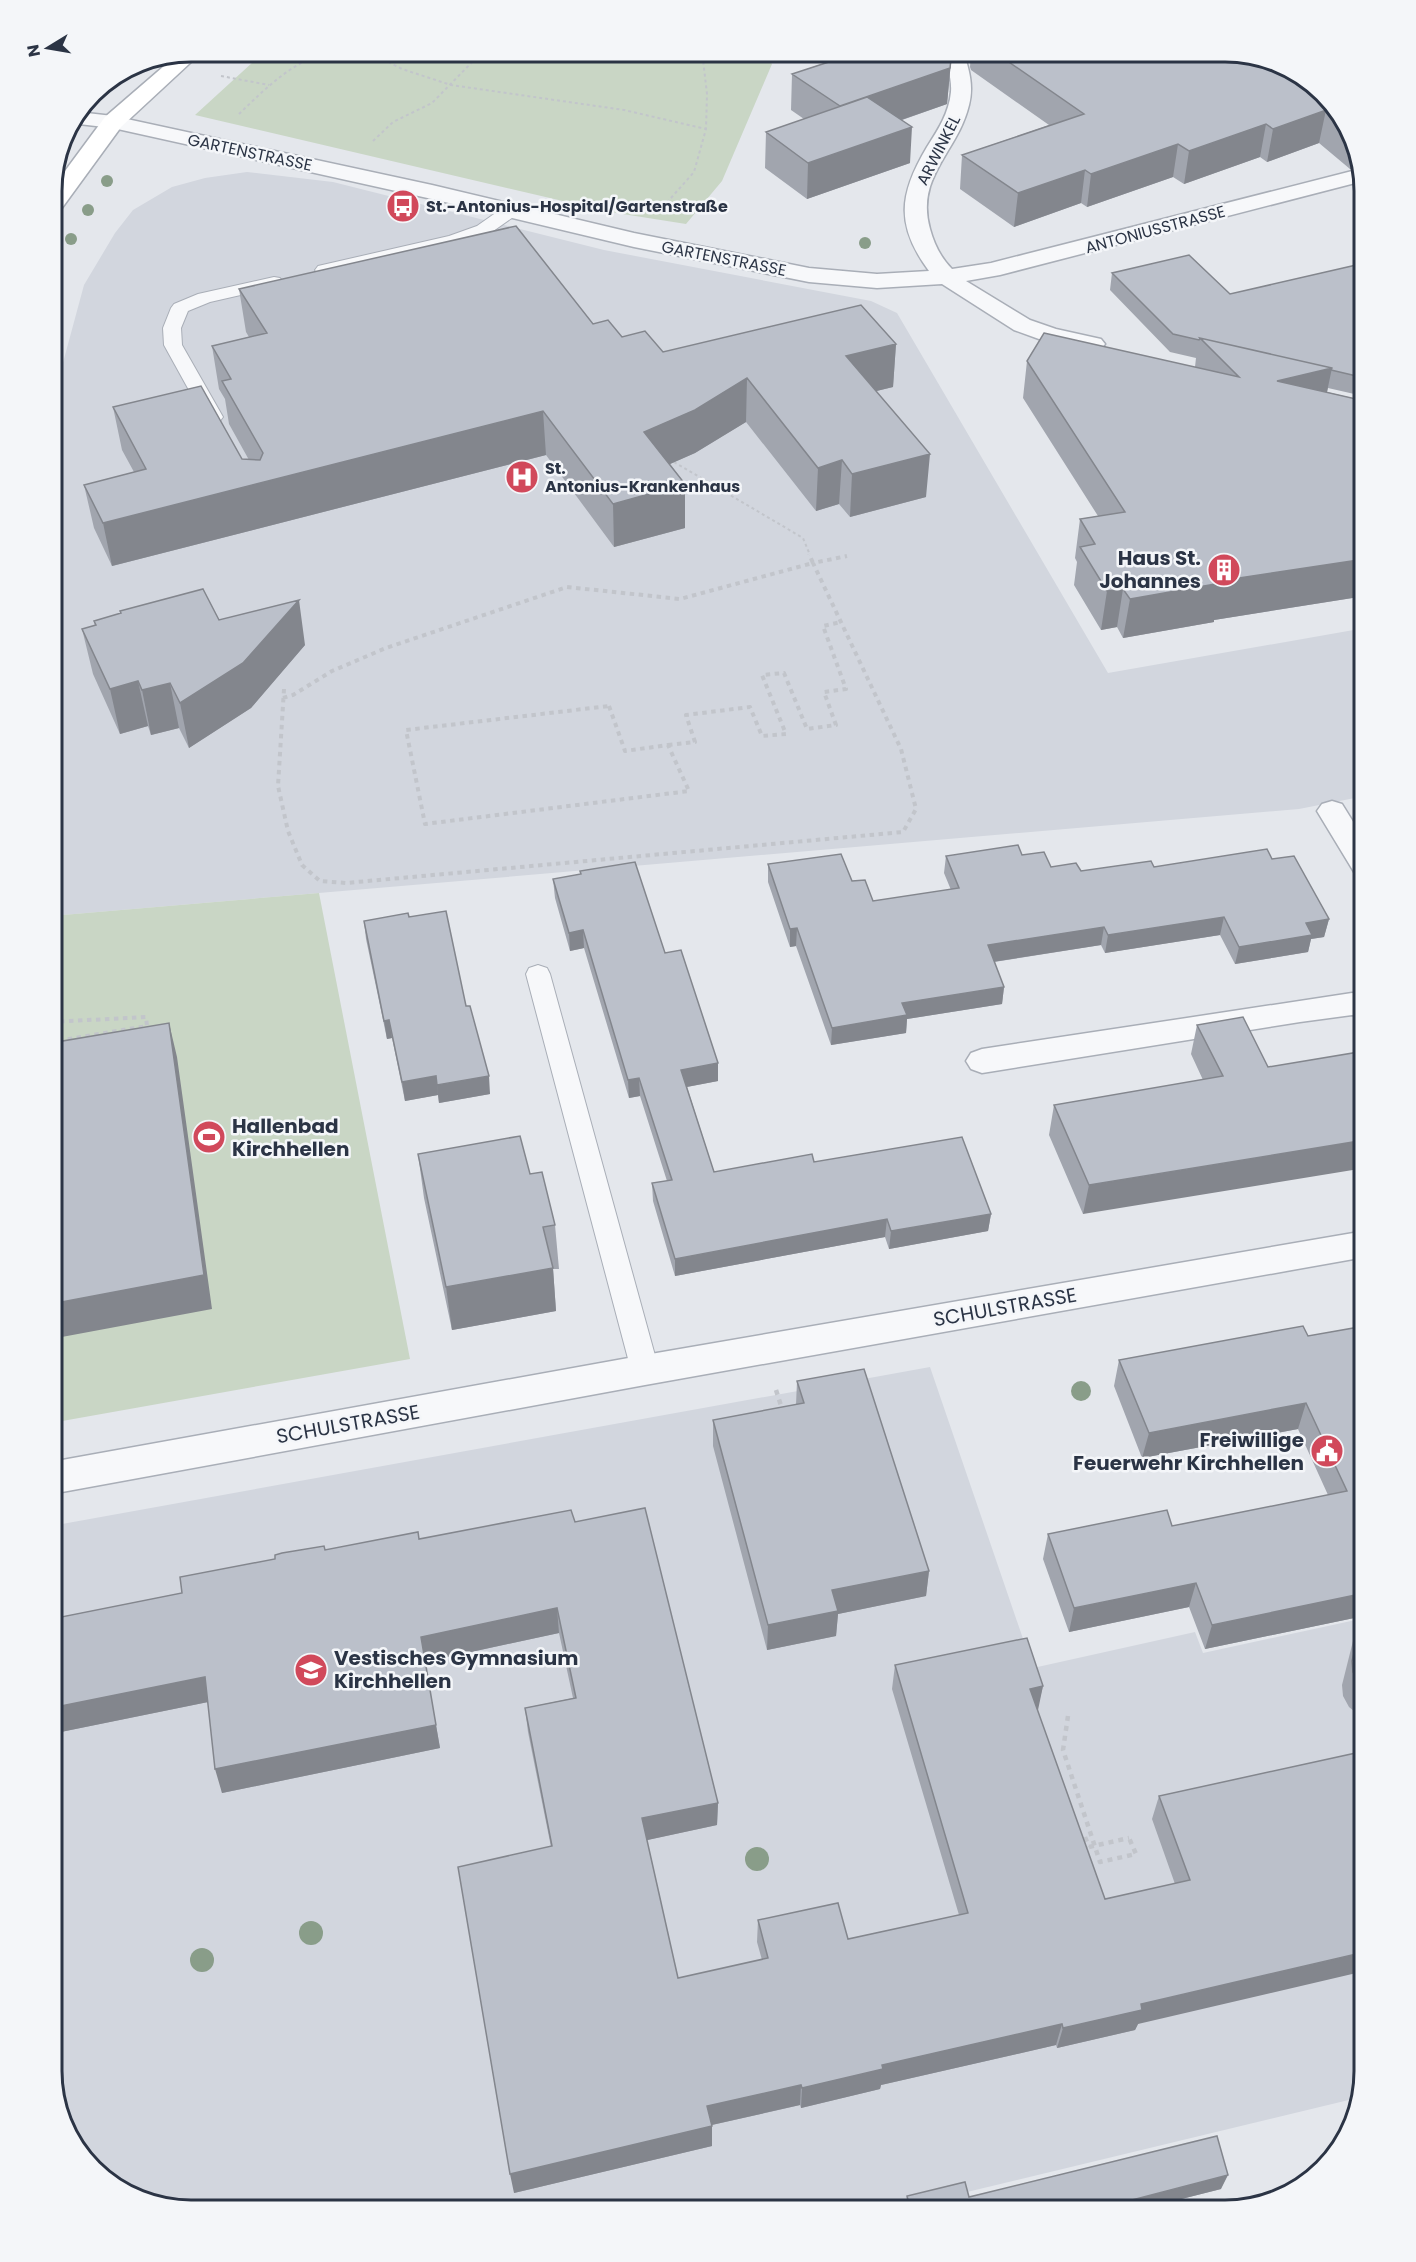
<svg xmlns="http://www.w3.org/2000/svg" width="1416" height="2262" viewBox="0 0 1416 2262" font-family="Poppins,sans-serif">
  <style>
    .built { fill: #d2d6de }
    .green { fill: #c9d6c5 }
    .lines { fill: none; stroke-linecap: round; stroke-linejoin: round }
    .lane-casing { stroke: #a9aeb7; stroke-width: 2 }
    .street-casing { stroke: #a9aeb7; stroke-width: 3 }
    .secondary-casing { stroke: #a9aeb7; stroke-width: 3 }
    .path-far2 { stroke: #c2c5cb; stroke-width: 2; stroke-dasharray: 3 3; stroke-linecap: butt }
    .path-far1 { stroke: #c2c5cb; stroke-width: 4; stroke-dasharray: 4.5 4.5; stroke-linecap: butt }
    .path { stroke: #c2c5cb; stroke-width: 4.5; stroke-dasharray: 5 5; stroke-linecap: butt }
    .lane { fill: #f7f8fa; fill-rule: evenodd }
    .street { fill: #f7f8fa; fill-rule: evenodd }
    .secondary { fill: #fff; fill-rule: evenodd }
    .path-bridge { stroke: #c2c5cb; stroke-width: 4.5; stroke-dasharray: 5 5; stroke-linecap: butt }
    .tree { fill: #899d89 }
    .wall { fill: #a1a5ae }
    .shaded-wall { fill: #83868d }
    .building { fill: #bbc0ca; stroke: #83868d; stroke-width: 1.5 }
    .labels { text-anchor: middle; stroke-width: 5; stroke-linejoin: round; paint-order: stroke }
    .far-street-label { font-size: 16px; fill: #2b3445; stroke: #f4f6f9 }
    .far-poi-label { font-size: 16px; font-weight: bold; fill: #2b3445; stroke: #f4f6f9; text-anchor: start }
    .poi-label { font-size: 20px; font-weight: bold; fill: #2b3445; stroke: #f4f6f9; text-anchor: end }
    .street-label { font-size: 20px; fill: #2b3445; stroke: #f4f6f9 }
    .rim { fill: none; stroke: #2b3445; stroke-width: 3 }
  </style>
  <rect width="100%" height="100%" fill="#e4e7ec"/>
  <path class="built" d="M 247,172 L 333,182 L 604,250 L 871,301 L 897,313 L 1108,673 L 1365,628 L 1365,796 L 1299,809 L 51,916 L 51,407 L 84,285 L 115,233 L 133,210 L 172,187 L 205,178 Z
    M 930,1367 L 1033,1668 L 1195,1632 L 1203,1653 L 1365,1618 L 1365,2072 L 1357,2098 L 888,2211 L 182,2211 L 113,2188 L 66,2133 L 51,2071 L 51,1526 Z"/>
  <path class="green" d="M 265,51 L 761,51 L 772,64 L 722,181 L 686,224 L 610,212 L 195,115 Z
    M 319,893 L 410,1359 L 51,1423 L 51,916 Z"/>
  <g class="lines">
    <g class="lane-casing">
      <path id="lane" d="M 510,206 L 516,207 L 519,211 L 516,215 L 489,234 L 460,244 L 324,275 L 318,274 L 315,270 L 318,266 L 449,236 L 477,226 L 504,207 Z
        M 274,277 L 280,278 L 283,282 L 280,286 L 210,302 L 188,311 L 181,328 L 182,345 L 223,417 L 220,421 L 206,421 L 164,345 L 163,328 L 171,308 L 174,304 L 198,294 Z
        M 538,965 L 547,968 L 550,974 L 659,1370 L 655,1378 L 645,1381 L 635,1378 L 631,1370 L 526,974 L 529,968 Z"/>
    </g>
    <g class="street-casing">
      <path id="street" d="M 943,51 L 963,51 C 969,69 974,86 969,105 C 958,152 915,176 930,229 C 934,244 941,258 952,269 L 991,263 L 1360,169 L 1363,181 L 1000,275 L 966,281 L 1030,320 L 1056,329 L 1101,339 L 1105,344 L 1101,349 L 1093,351 L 1039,339 L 1014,330 L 942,284 L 877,288 L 809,282 L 634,247 L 432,199 L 113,128 L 70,123 L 78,112 L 113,116 L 432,185 L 634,233 L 809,268 L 877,274 L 929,271 C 895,225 899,194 927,147 C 938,130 949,113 951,92 C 952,78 947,65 943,51 Z
        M 1332,801 L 1342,804 L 1365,841 L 1365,875 L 1354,872 L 1317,811 L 1322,804 Z
        M 1352,993 L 1365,995 L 1365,1017 L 1352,1015 L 1300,1022 L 982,1073 L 971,1069 L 966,1061 L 971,1053 L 982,1049 Z
        M 1365,1231 L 1365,1257 L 645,1385 L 51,1494 L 51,1462 L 645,1355 Z"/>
    </g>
    <g class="secondary-casing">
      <path id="secondary" d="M 191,51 L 203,51 L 121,127 L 59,212 L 51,214 L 51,190 L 105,117 L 178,54 Z"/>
    </g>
    <path class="path-far2" d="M 367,51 L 402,69 L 451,85 L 624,110 L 706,129
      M 221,76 L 269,85
      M 239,114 C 266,88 294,60 331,51
      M 373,141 L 393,122 L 432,103 L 483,51
      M 663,207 L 694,172 L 706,129 L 707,94 L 702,51
      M 674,462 L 803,538 L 810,555"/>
    <path class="path-far1" d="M 284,689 L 278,786 L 288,831 L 302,865 L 320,881 L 346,883 L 903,832 L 916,809 L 901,749 L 813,563 L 847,556
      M 283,698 L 293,695 L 332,671 L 386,648 L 567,587 L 680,599 L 813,563 L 809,554
      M 609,706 L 625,751 L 668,745 L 689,791 L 425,824 L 406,730 Z
      M 668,745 L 695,742 L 686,715 L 750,707 L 762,736 L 786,734 L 762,675 L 784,673 L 807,729 L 836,725 L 824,692 L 846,689 L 823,626 L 841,622
      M 51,1022 L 146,1017 L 147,1026 L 51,1042"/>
    <path class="path" d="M 776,1390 L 783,1412
      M 1068,1716 L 1063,1750 L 1100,1862 L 1136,1854 L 1129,1838
      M 1085,1837 L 1089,1847"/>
    <use href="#lane" class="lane"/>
    <use href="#street" class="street"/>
    <use href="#secondary" class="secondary"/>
    <path class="path-bridge" d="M 1089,1847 L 1129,1838"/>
  </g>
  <g class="tree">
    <circle cx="107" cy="181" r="6"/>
    <circle cx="88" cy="210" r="6"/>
    <circle cx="71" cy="239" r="6"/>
    <circle cx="865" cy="243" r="6"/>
    <circle cx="1081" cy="1391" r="10"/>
    <circle cx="757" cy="1859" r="12"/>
    <circle cx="311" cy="1933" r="12"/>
    <circle cx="202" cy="1960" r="12"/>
  </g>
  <path class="wall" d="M 828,51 L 952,51 L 947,104 L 902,120 L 910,163 L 807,199 L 765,168 L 766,132 L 804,119 L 791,110 L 792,74 L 831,61 L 831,54 Z
    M 971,51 L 1235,51 L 1303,75 L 1350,129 L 1360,167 L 1350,169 L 1319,143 L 1267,162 L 1260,157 L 1184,184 L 1173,177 L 1087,207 L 1081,203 L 1014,227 L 960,189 L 962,155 L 1049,125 L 971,70 L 970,67 Z
    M 1365,263 L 1365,396 L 1363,396 L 1328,388 L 1327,392 L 1365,401 L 1365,596 L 1214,620 L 1214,622 L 1123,638 L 1117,627 L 1101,630 L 1074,585 L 1077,562 L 1075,558 L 1080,519 L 1098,516 L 1023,398 L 1027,361 L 1195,367 L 1196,358 L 1170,352 L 1110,290 L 1112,273 L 1230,294 Z
    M 239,289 L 593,324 L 622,337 L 663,352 L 896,344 L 893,387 L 876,391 L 926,497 L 850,517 L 839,504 L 816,511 L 746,422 L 695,453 L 670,464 L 685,484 L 685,528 L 614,547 L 546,455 L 112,566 L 94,528 L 84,485 L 134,472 L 122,450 L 113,407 L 242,459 L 249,460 L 229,424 L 225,399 L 219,389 L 212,346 L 249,337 L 246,332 Z
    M 120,611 L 219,620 L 305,645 L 251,708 L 189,748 L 179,728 L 151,735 L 148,726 L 120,734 L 93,674 L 82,629 L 95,626 L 94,621 L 121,614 Z
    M 1022,855 L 1051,867 L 1081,871 L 1272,859 L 1329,919 L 1324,937 L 1311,939 L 1308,952 L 1235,964 L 1220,935 L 1105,953 L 1101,945 L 994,962 L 1004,987 L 1002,1004 L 907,1019 L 906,1033 L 831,1045 L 796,946 L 790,947 L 768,882 L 768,864 L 852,881 L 873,901 L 951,890 L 944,873 L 946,856 Z
    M 553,879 L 665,953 L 718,1081 L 687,1087 L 714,1172 L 814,1162 L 991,1214 L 988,1231 L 889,1249 L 885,1237 L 675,1276 L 653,1201 L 652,1183 L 667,1181 L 640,1096 L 629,1098 L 584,948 L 570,951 L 555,898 Z
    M 409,917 L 466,1006 L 490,1094 L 439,1103 L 438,1095 L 405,1101 L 392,1038 L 387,1039 L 366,939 L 364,921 Z
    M 1197,1025 L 1268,1067 L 1083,1214 L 1049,1135 L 1054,1105 L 1203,1080 L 1191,1054 Z
    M 418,1154 L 530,1174 L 555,1225 L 559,1269 L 553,1269 L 556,1311 L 452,1330 L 424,1198 Z
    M 1365,1326 L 1365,1720 L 1349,1707 L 1343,1696 L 1342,1685 L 1359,1617 L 1205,1649 L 1189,1607 L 1069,1632 L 1043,1559 L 1048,1534 L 1172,1526 L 1328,1495 L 1298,1429 L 1142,1458 L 1114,1386 L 1119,1360 L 1308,1336 Z
    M 797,1381 L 929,1571 L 926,1596 L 838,1614 L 836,1636 L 767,1650 L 713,1446 L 713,1420 L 796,1405 Z
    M 575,1522 L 718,1803 L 717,1825 L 647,1840 L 678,1978 L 762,1960 L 757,1942 L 758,1920 L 848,1939 L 959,1915 L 892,1689 L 895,1665 L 1043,1686 L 1037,1710 L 1105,1899 L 1175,1884 L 1152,1819 L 1159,1796 L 1365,1751 L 1138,2024 L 1135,2030 L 1057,2048 L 1056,2045 L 881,2085 L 880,2089 L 801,2108 L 800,2105 L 712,2125 L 712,2146 L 514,2193 L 551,1847 L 528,1732 L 525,1708 L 573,1698 L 559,1633 L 425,1662 L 440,1748 L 222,1793 L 208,1702 L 51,1734 L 51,1619 L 182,1593 L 275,1559 L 325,1550 Z
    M 1221,2189 L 1134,2211 L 905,2211 L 905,2210 L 907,2196 L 969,2197 Z"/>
  <path class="shaded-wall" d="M 952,51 L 947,104 L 838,142 L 840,106 Z
    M 1326,110 L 1319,143 L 1267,162 L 1273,129 Z
    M 1266,124 L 1260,157 L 1184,184 L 1189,151 Z
    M 912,127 L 910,163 L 807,199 L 808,163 Z
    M 1178,144 L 1173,177 L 1087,207 L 1091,174 Z
    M 1355,147 L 1360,167 L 1350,169 Z
    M 1085,170 L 1081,203 L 1014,227 L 1018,193 Z
    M 896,344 L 893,387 L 844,399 L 846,356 Z
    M 1332,368 L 1324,406 L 1277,381 Z
    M 747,378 L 746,422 L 695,453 L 645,475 L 644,432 Z
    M 543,411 L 546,455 L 112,566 L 103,523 Z
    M 930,454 L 926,497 L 850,517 L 852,474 Z
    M 842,460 L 839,504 L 816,511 L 818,468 Z
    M 685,484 L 685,528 L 614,547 L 613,504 Z
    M 1365,559 L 1365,596 L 1214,620 L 1214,622 L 1123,638 L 1130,599 L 1219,581 Z
    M 1123,589 L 1117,627 L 1101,630 L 1107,591 Z
    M 299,600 L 305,645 L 251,708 L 189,748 L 180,703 Z
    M 138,681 L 148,726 L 120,734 L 110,689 Z
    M 170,683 L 179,728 L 151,735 L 142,690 Z
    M 1224,917 L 1220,935 L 1105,953 L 1108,935 Z
    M 1329,919 L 1324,937 L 1311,939 L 1308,952 L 1235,964 L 1239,947 L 1306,923 Z
    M 1104,927 L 1101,945 L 986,963 L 988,945 Z
    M 797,928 L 796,946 L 790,947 L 790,929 Z
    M 583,930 L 584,948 L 570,951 L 569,933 Z
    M 1004,987 L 1002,1004 L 907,1019 L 906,1033 L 831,1045 L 832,1028 L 902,1003 Z
    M 389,1020 L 392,1038 L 387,1039 L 384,1021 Z
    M 169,1023 L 177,1057 L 212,1309 L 51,1339 L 51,1304 Z
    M 718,1063 L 718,1081 L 681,1088 L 681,1070 Z
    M 436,1076 L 438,1095 L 405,1101 L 402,1082 Z
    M 489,1076 L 490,1094 L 439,1103 L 437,1085 Z
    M 639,1078 L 640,1096 L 629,1098 L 628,1080 Z
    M 1365,1140 L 1365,1168 L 1083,1214 L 1089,1185 Z
    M 991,1214 L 988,1231 L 889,1249 L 891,1231 Z
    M 887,1219 L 885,1237 L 675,1276 L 675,1259 Z
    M 553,1268 L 556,1311 L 452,1330 L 446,1287 Z
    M 1306,1403 L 1298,1429 L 1142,1458 L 1149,1433 Z
    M 929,1571 L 926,1596 L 838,1614 L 836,1636 L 767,1650 L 768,1625 L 832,1590 Z
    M 1196,1583 L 1189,1607 L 1069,1632 L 1074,1608 Z
    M 1365,1593 L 1365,1603 L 1359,1617 L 1205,1649 L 1212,1625 Z
    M 557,1608 L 559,1633 L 425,1662 L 440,1748 L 222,1793 L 215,1769 L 421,1637 Z
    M 205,1677 L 213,1701 L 51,1734 L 51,1708 Z
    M 1043,1686 L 1038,1710 L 1025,1713 L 1030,1689 Z
    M 718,1803 L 717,1825 L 643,1841 L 642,1818 Z
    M 1365,1952 L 1365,1971 L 1138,2024 L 1135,2030 L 1057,2048 L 1063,2028 L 1141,2004 Z
    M 1062,2024 L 1056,2045 L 881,2085 L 880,2089 L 801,2108 L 802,2088 L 882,2065 Z
    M 801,2085 L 800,2105 L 707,2126 L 707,2106 Z
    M 712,2126 L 712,2146 L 514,2193 L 510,2174 Z
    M 1228,2175 L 1221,2189 L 1134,2211 L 1124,2211 L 1128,2201 Z"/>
  <path class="building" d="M 834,51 L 952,51 L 950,68 L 840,106 L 792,74 L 841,58 L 831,52 Z
    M 993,51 L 1235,51 L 1303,75 L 1350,129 L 1351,131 L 1326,110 L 1273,129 L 1266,124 L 1189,151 L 1178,144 L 1091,174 L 1085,170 L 1018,193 L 962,155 L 1084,114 Z
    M 867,97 L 912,127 L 808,163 L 766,132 Z
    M 516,226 L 593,324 L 608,320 L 622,337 L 645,331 L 663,352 L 861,305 L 896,344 L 846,356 L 930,454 L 852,474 L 842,460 L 818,468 L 747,378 L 695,410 L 644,432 L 685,484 L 613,504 L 543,411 L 103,523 L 84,485 L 146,469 L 113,407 L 201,386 L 242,459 L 260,460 L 263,453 L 222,381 L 231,379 L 212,346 L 267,333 L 239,289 Z
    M 1189,255 L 1230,294 L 1365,263 L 1365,378 L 1331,370 L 1332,368 L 1200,338 L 1199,340 L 1173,334 L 1112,273 Z
    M 1044,333 L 1239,377 L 1200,338 L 1332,368 L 1277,381 L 1365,401 L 1365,559 L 1219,581 L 1221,583 L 1130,599 L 1123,589 L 1107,591 L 1080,547 L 1095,544 L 1080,519 L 1125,512 L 1027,361 Z
    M 203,589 L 219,620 L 299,600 L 243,663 L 180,703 L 170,683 L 142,690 L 138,681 L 110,689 L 82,629 L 96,625 L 94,621 L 121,613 L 120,611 Z
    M 1018,845 L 1022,855 L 1044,852 L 1051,867 L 1076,863 L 1081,871 L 1151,861 L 1154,867 L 1267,849 L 1272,859 L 1294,856 L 1329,919 L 1306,923 L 1312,935 L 1239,947 L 1224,917 L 1108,935 L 1104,927 L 988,945 L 1004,987 L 902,1003 L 907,1015 L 832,1028 L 797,928 L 790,929 L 768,864 L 841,854 L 852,881 L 865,880 L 873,901 L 959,888 L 946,856 Z
    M 635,862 L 665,953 L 681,950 L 718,1063 L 681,1070 L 714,1172 L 812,1154 L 814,1162 L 962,1137 L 991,1214 L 891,1231 L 887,1219 L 675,1259 L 652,1183 L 672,1180 L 639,1078 L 628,1080 L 583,930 L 569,933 L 553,879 L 581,874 L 580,871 Z
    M 446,911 L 466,1006 L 470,1006 L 489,1076 L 437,1085 L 436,1076 L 402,1082 L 389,1020 L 384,1021 L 364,921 L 408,913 L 409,917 Z
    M 1243,1017 L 1268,1067 L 1365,1051 L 1365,1140 L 1089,1185 L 1054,1105 L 1223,1076 L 1197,1025 Z
    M 169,1023 L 204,1275 L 51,1304 L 51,1043 Z
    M 520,1136 L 530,1174 L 542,1172 L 555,1225 L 543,1227 L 553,1268 L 446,1287 L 418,1154 Z
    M 1303,1326 L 1308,1336 L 1365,1326 L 1365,1593 L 1212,1625 L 1196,1583 L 1074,1608 L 1048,1534 L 1167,1510 L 1172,1526 L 1347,1491 L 1306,1403 L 1149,1433 L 1119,1360 Z
    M 864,1369 L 929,1571 L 832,1590 L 838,1611 L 768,1625 L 713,1420 L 804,1403 L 797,1381 Z
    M 645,1508 L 718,1803 L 642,1818 L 678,1978 L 768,1958 L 758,1920 L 838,1903 L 848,1939 L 968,1913 L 895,1665 L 1027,1638 L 1043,1686 L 1030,1689 L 1105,1899 L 1190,1880 L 1159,1796 L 1365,1751 L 1365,1952 L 1141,2004 L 1142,2010 L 1063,2028 L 1062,2024 L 882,2065 L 883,2069 L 802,2088 L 801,2085 L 707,2106 L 712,2126 L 510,2174 L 458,1867 L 552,1846 L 525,1708 L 576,1698 L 557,1608 L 421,1637 L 436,1725 L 215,1769 L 205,1677 L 51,1708 L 51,1619 L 182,1593 L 180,1577 L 275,1559 L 275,1555 L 282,1553 L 324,1546 L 325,1550 L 418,1532 L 419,1539 L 571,1510 L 575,1522 Z
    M 1365,1608 L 1365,1688 L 1359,1683 L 1353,1672 L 1352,1661 Z
    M 1217,2136 L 1228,2175 L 1128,2201 L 1131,2211 L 911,2211 L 907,2196 L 965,2182 L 969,2197 Z"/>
  <defs>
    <g id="bus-disc" transform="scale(1.725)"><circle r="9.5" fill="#d1495b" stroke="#f4f6f9"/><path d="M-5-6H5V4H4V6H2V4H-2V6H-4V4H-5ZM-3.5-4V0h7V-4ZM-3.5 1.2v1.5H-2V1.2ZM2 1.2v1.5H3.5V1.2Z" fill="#fff"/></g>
    <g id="hospital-disc" transform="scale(1.725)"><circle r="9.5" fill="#d1495b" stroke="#f4f6f9"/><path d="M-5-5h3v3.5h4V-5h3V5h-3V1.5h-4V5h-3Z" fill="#fff"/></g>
    <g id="building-disc" transform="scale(1.725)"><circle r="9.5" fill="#d1495b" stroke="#f4f6f9"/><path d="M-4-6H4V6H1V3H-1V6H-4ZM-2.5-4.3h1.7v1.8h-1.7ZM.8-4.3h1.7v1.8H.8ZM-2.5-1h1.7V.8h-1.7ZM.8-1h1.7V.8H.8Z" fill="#fff"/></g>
    <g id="stadium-disc" transform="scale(1.725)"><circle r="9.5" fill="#d1495b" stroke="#f4f6f9"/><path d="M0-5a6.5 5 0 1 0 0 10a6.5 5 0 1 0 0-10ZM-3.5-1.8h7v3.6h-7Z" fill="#fff"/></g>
    <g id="civic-disc" transform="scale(1.725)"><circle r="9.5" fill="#d1495b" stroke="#f4f6f9"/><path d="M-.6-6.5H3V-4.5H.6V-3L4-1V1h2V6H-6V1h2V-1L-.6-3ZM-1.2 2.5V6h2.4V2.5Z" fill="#fff"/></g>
    <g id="school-disc" transform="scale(1.725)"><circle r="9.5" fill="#d1495b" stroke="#f4f6f9"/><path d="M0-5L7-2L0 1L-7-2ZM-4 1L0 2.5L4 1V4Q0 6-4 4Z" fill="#fff"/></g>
  </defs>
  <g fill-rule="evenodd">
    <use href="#bus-disc" x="403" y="206"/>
    <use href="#hospital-disc" x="522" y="477"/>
    <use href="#building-disc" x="1224" y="570"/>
    <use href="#stadium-disc" x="209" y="1137"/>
    <use href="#civic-disc" x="1327" y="1451"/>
    <use href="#school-disc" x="311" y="1670"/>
  </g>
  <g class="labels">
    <g class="far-street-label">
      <text transform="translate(938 150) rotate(-63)" y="6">ARWINKEL</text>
      <text transform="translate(250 152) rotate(12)" y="6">GARTENSTRASSE</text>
      <text transform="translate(1155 229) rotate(-15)" y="6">ANTONIUSSTRASSE</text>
      <text transform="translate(724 258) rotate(11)" y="6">GARTENSTRASSE</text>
    </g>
    <g class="far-poi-label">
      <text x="426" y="212">St.-Antonius-Hospital/Gartenstraße</text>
      <text x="545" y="474">St.<tspan x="545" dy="18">Antonius-Krankenhaus</tspan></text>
    </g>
    <g class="poi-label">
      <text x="1201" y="565">Haus St.<tspan x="1201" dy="23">Johannes</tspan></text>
      <text x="232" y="1133" text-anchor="start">Hallenbad<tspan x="232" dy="23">Kirchhellen</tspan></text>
      <text x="1304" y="1447">Freiwillige<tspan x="1304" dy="23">Feuerwehr Kirchhellen</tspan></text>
      <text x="334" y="1665" text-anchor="start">Vestisches Gymnasium<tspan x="334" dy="23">Kirchhellen</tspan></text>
    </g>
    <g class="street-label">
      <text transform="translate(1005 1307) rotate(-10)" y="7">SCHULSTRASSE</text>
      <text transform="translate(348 1424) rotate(-10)" y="7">SCHULSTRASSE</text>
    </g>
  </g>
  <path d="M0 0H1416V2262H0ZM191 62H1225A129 129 0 0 1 1354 191V2071A129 129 0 0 1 1225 2200H191A129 129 0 0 1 62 2071V191A129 129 0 0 1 191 62Z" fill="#f4f6f9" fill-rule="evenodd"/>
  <path class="rim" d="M191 62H1225A129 129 0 0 1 1354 191V2071A129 129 0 0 1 1225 2200H191A129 129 0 0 1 62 2071V191A129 129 0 0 1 191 62Z"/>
  <g transform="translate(48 48) rotate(259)" stroke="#f4f6f9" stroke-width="4.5" paint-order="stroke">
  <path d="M0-4.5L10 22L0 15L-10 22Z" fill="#2b3445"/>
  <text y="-9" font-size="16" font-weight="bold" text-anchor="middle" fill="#2b3445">N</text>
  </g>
</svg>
